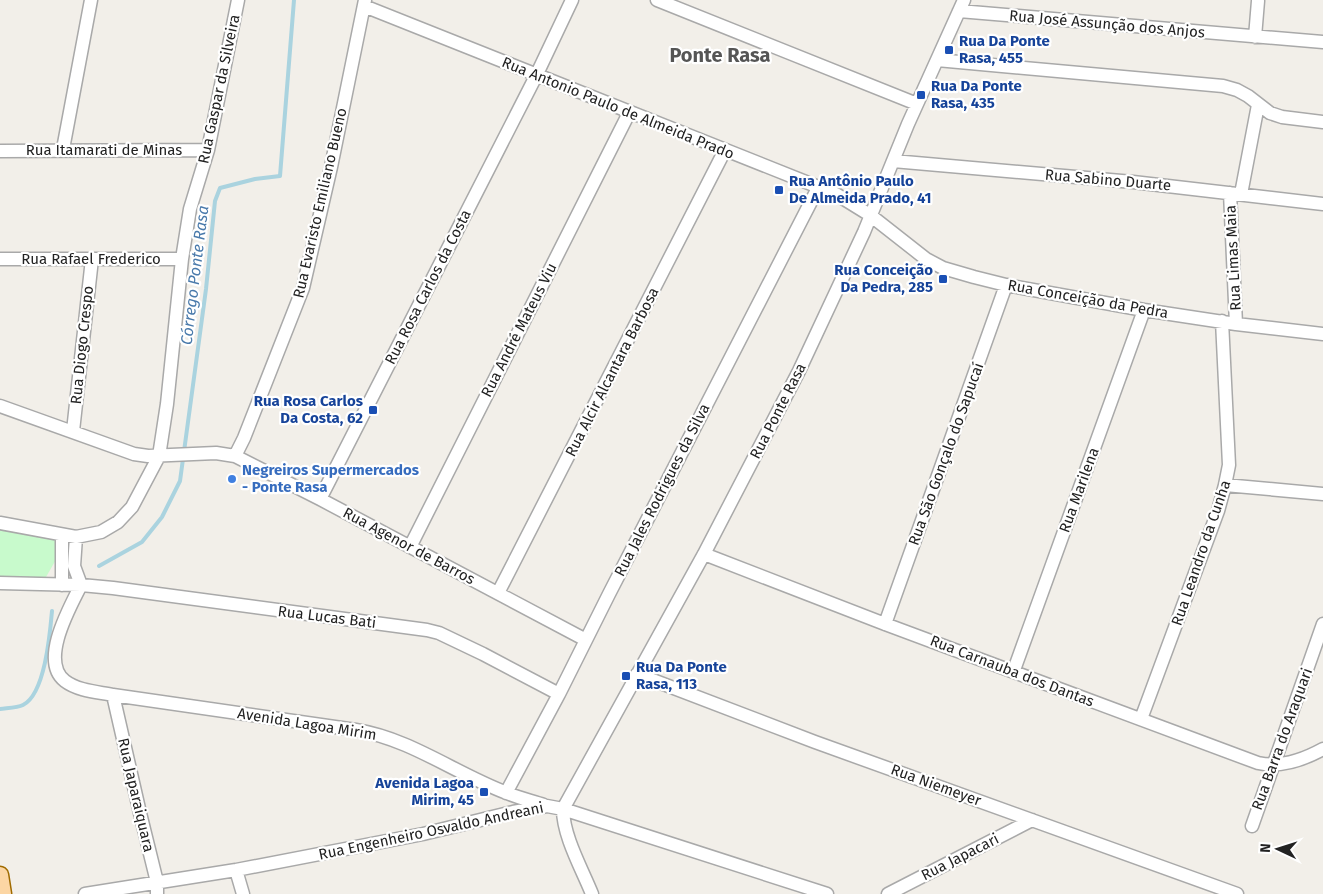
<svg xmlns="http://www.w3.org/2000/svg" width="1323" height="894" viewBox="0 0 1323 894" font-family="'Fira Sans',sans-serif">
  <style>
    .park { fill: #c8facc }
    .lines { fill: none; stroke-linecap: round; stroke-linejoin: round }
    .stream { stroke: #aad3df; stroke-width: 4 }
    .minor-casing { stroke: #a9a9a9; stroke-width: 15 }
    .major-casing { stroke: #a06b00; stroke-width: 19 }
    .minor { stroke: #fff; stroke-width: 12 }
    .major { stroke: #fcd6a4; stroke-width: 16 }
    .transit-dot { fill: #1a4fb4; stroke: #fff; stroke-width: 2 }
    .shop-dot { fill: #3f7fe0; stroke: #fff; stroke-width: 2 }
    .labels { text-anchor: middle; stroke-width: 4.5; stroke-linejoin: round; paint-order: stroke }
    .street-label { font-size: 15px; fill: #222; stroke: #fff }
    .transit-label { font-size: 15px; font-weight: bold; fill: #164399; stroke: #fff; text-anchor: start }
    .shop-label { font-size: 15px; font-weight: bold; fill: #366cbe; stroke: #fff; text-anchor: start }
    .water-label { font-size: 16px; font-style: italic; fill: #4a7aab; stroke: #fff }
    .district-label { font-size: 20px; font-weight: bold; fill: #555; stroke: #fff }
  </style>
  <rect width="100%" height="100%" fill="#f2efe9"/>
  <path class="park" d="M 0,528 L 56,539 L 57,558 L 46,577 L 0,577 Z"/>
  <g class="lines">
    <path class="stream" d="M 99,566 L 142,542 L 162,517 L 180,481 L 206,289 L 215,201 L 220,188 L 255,179 L 280,176 L 294,0
      M 0,709 C 6,708 17,708 23,705 C 45,694 50,634 52,611"/>
    <g class="minor-casing">
      <path id="minor" d="M 657,0 L 917,104
        M 364,6 L 836,194 L 870,215 L 926,259 L 943,268 L 974,277 L 1006,285 L 1144,310 L 1236,324 L 1323,334
        M 959,11 L 1323,42
        M 1255,37 L 1258,1
        M 937,60 L 1223,86 L 1237,90 L 1248,96 L 1270,113 L 1282,117 L 1323,122
        M 63,149 L 91,0
        M 0,151 L 208,150
        M 893,161 L 1133,182 L 1323,204
        M 1230,193 L 1236,324
        M 1241,194 L 1258,105
        M 0,259 L 182,259
        M 0,406 L 134,454 L 148,456 L 216,453 L 235,456 L 320,499 L 586,640
        M 73,431 L 92,259
        M 235,456 L 244,438 L 303,288 L 331,167 L 365,0
        M 1225,485 L 1323,494
        M 320,499 L 536,76 L 572,0
        M 0,523 L 76,537 L 101,532 L 118,522 L 132,507 L 159,456 L 167,404 L 182,259 L 190,209 L 208,150 L 238,0
        M 62,535 L 62,585
        M 76,537 L 74,566 L 81,585
        M 410,547 L 629,113
        M 704,554 L 885,624 L 1258,763 C 1281,768 1303,760 1323,749
        M 0,583 L 81,585 L 113,588 L 427,630 L 439,633 L 483,654 L 559,694
        M 81,585 C 70,607 39,661 65,681 C 78,691 99,692 113,695 L 356,730 C 411,739 456,774 507,793 C 519,798 532,801 544,805
        M 498,593 L 725,150
        M 885,624 L 1006,285
        M 1014,670 L 1144,310
        M 637,674 L 815,742 L 1237,894
        M 113,695 L 140,813 L 157,882 L 157,894
        M 1141,719 L 1218,511 L 1225,485 L 1229,465 L 1222,321
        M 506,793 L 559,694 L 609,594 L 818,188
        M 1252,826 L 1323,624
        M 236,870 L 243,894
        M 85,894 L 236,870 L 423,834 L 513,812 L 547,806 L 563,809 L 827,894
        M 592,894 C 582,869 563,836 563,809 L 704,554 L 799,371 L 864,232 L 908,124 L 964,0
        M 888,894 L 1032,820"/>
    </g>
    <g class="major-casing">
      <path id="major" d="M 0,875 L 3,894"/>
    </g>
    <use href="#minor" class="minor"/>
    <use href="#major" class="major"/>
  </g>
  <g class="transit-dot">
    <rect x="944" y="45" width="10" height="10" rx="2.5"/>
    <rect x="916" y="90" width="10" height="10" rx="2.5"/>
    <rect x="774" y="185" width="10" height="10" rx="2.5"/>
    <rect x="938" y="274" width="10" height="10" rx="2.5"/>
    <rect x="368" y="405" width="10" height="10" rx="2.5"/>
    <rect x="621" y="671" width="10" height="10" rx="2.5"/>
    <rect x="479" y="787" width="10" height="10" rx="2.5"/>
  </g>
  <circle class="shop-dot" cx="232" cy="479" r="5"/>
  <g class="labels">
    <g class="street-label">
      <text transform="translate(1107 24) rotate(5)" y="5">Rua José Assunção dos Anjos</text>
      <text transform="translate(219 89) rotate(-78)" y="5">Rua Gaspar da Silveira</text>
      <text transform="translate(618 108) rotate(22)" y="5">Rua Antonio Paulo de Almeida Prado</text>
      <text x="104" y="155">Rua Itamarati de Minas</text>
      <text transform="translate(1108 180) rotate(5)" y="5">Rua Sabino Duarte</text>
      <text transform="translate(320 203) rotate(-77)" y="5">Rua Evaristo Emiliano Bueno</text>
      <text transform="translate(1233 258) rotate(-93)" y="5">Rua Limas Maia</text>
      <text x="91" y="264">Rua Rafael Frederico</text>
      <text transform="translate(428 287) rotate(-63)" y="5">Rua Rosa Carlos da Costa</text>
      <text transform="translate(1088 299) rotate(10)" y="5">Rua Conceição da Pedra</text>
      <text transform="translate(519 330) rotate(-63)" y="5">Rua André Mateus Viu</text>
      <text transform="translate(82 345) rotate(-84)" y="5">Rua Diogo Crespo</text>
      <text transform="translate(612 372) rotate(-63)" y="5">Rua Alcir Alcantara Barbosa</text>
      <text transform="translate(778 411) rotate(-63)" y="5">Rua Ponte Rasa</text>
      <text transform="translate(946 454) rotate(-70)" y="5">Rua São Gonçalo do Sapucaí</text>
      <text transform="translate(662 490) rotate(-63)" y="5">Rua Jales Rodrigues da Silva</text>
      <text transform="translate(1079 490) rotate(-70)" y="5">Rua Marilena</text>
      <text transform="translate(409 546) rotate(28)" y="5">Rua Agenor de Barros</text>
      <text transform="translate(1201 553) rotate(-71)" y="5">Rua Leandro da Cunha</text>
      <text transform="translate(327 617) rotate(7)" y="5">Rua Lucas Bati</text>
      <text transform="translate(1012 671) rotate(21)" y="5">Rua Carnauba dos Dantas</text>
      <text transform="translate(307 724) rotate(9)" y="5">Avenida Lagoa Mirim</text>
      <text transform="translate(1282 739) rotate(-70)" y="5">Rua Barra do Araquari</text>
      <text transform="translate(936 785) rotate(20)" y="5">Rua Niemeyer</text>
      <text transform="translate(136 795) rotate(77)" y="5">Rua Japaraiquara</text>
      <text transform="translate(431 831) rotate(-12)" y="5">Rua Engenheiro Osvaldo Andreani</text>
      <text transform="translate(960 857) rotate(-27)" y="5">Rua Japacari</text>
    </g>
    <g class="transit-label">
      <text x="959" y="46">Rua Da Ponte<tspan x="959" dy="17">Rasa, 455</tspan></text>
      <text x="931" y="91">Rua Da Ponte<tspan x="931" dy="17">Rasa, 435</tspan></text>
      <text x="789" y="186">Rua Antônio Paulo<tspan x="789" dy="17">De Almeida Prado, 41</tspan></text>
      <text x="933" y="275" text-anchor="end">Rua Conceição<tspan x="933" dy="17">Da Pedra, 285</tspan></text>
      <text x="363" y="406" text-anchor="end">Rua Rosa Carlos<tspan x="363" dy="17">Da Costa, 62</tspan></text>
      <text x="636" y="672">Rua Da Ponte<tspan x="636" dy="17">Rasa, 113</tspan></text>
      <text x="474" y="788" text-anchor="end">Avenida Lagoa<tspan x="474" dy="17">Mirim, 45</tspan></text>
    </g>
    <g class="shop-label">
      <text x="242" y="475">Negreiros Supermercados<tspan x="242" dy="17">- Ponte Rasa</tspan></text>
    </g>
    <g class="water-label">
      <text transform="translate(194 275) rotate(-83)" y="6">Córrego Ponte Rasa</text>
    </g>
    <g class="district-label">
      <text x="720" y="62">Ponte Rasa</text>
    </g>
  </g>
  <g transform="translate(1278 849) rotate(274)" stroke="#ffffff" stroke-width="4" paint-order="stroke">
  <path d="M0-4L9 19L0 12L-9 19Z" fill="#222222"/>
  <text y="-8" font-size="14" font-weight="bold" text-anchor="middle" fill="#222222">N</text>
  </g>
</svg>
